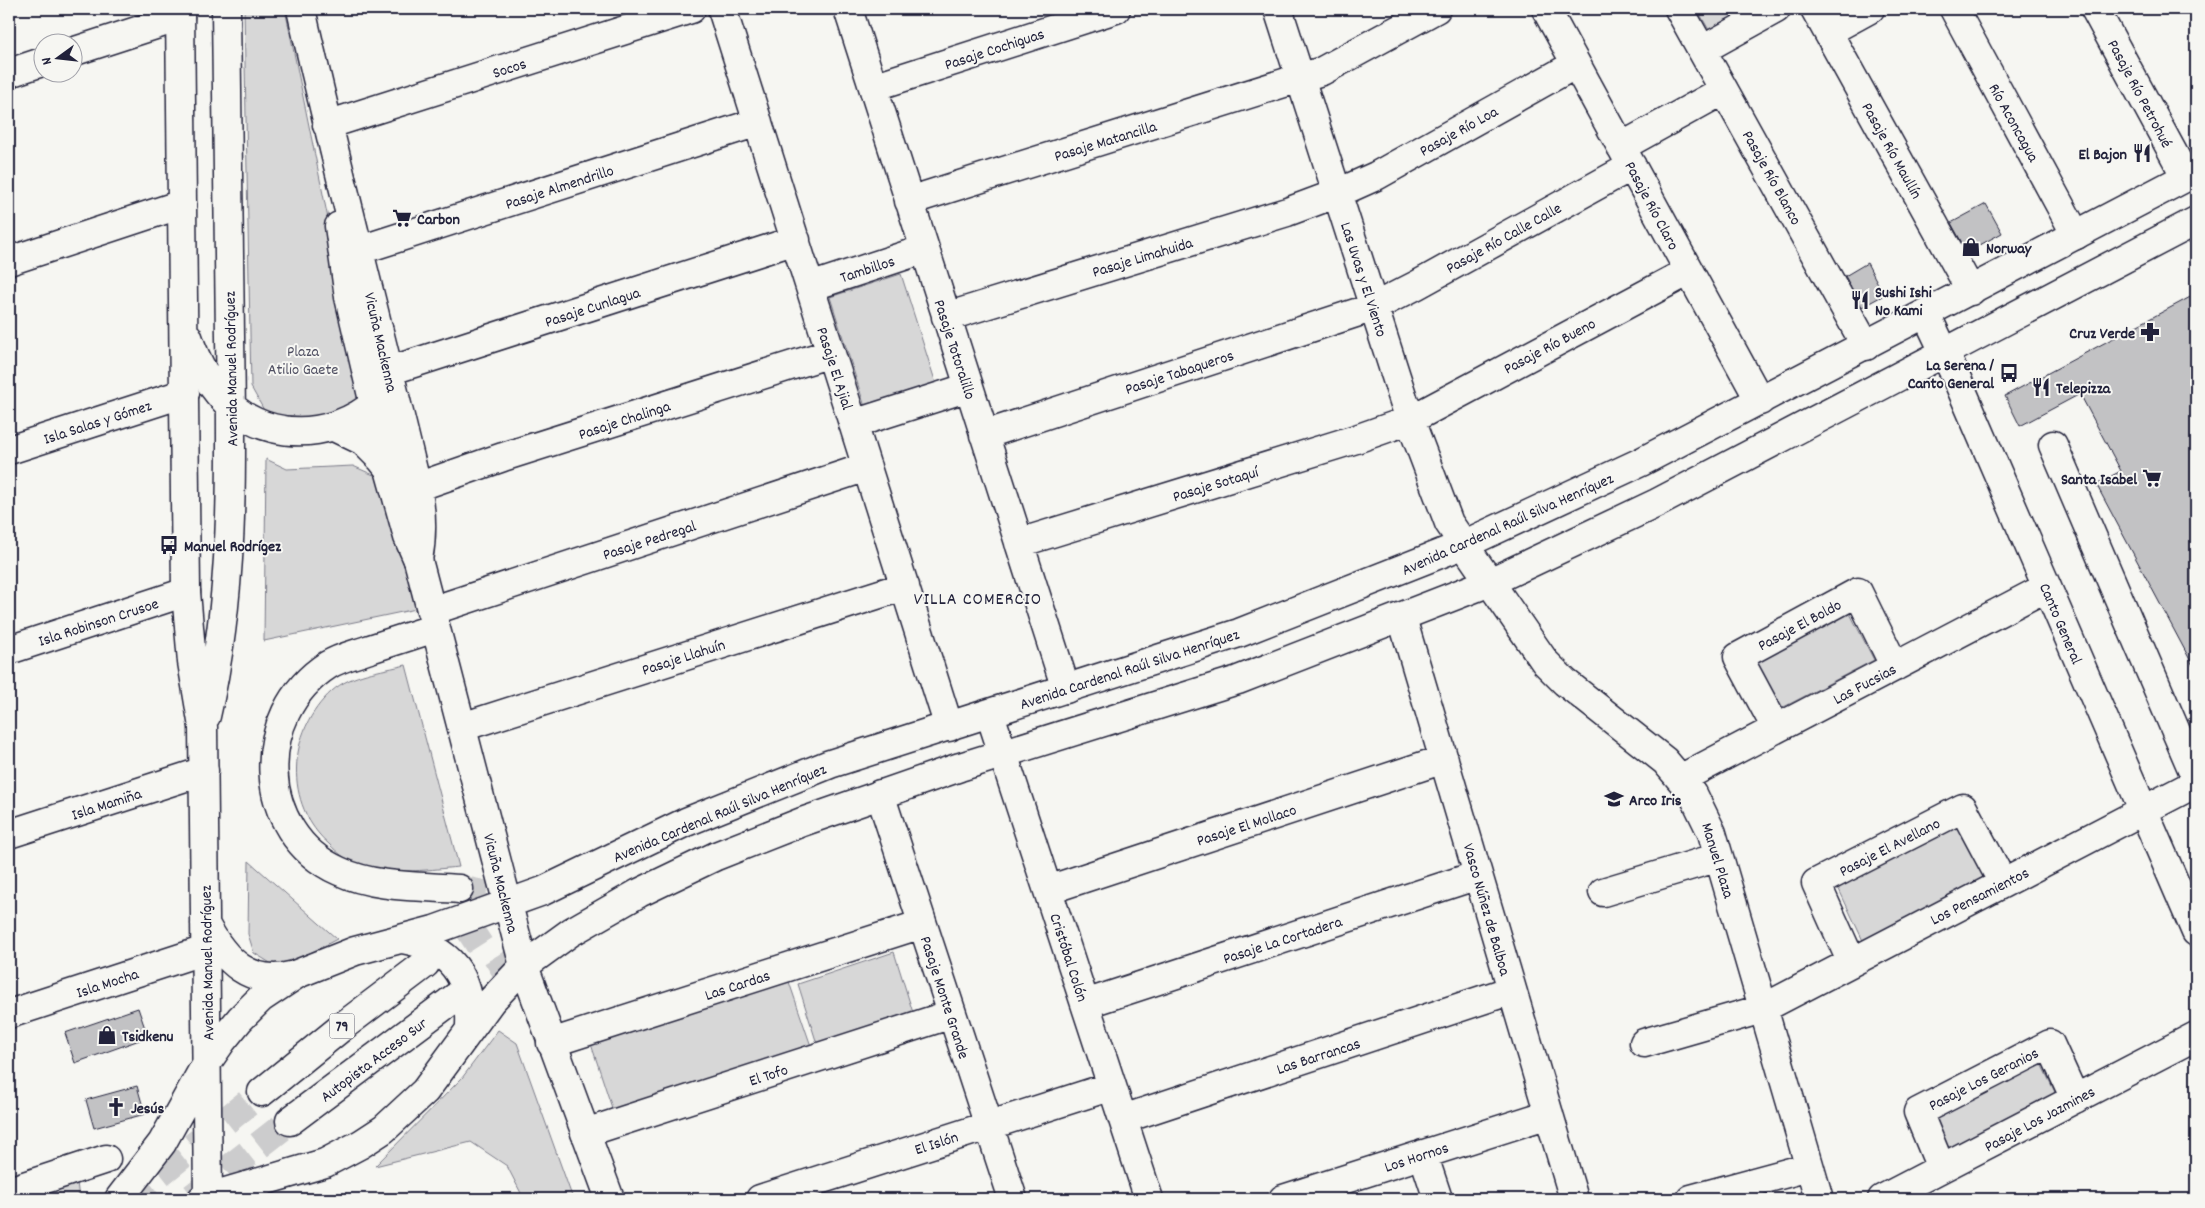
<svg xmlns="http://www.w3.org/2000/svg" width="2205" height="1208" viewBox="0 0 2205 1208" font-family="Dekko,sans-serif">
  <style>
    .green { fill: #d7d7d7; stroke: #7c7c89 }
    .building { fill: #c2c2c4; stroke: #22223b }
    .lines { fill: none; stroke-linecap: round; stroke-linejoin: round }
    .minor-tunnel { stroke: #cccccd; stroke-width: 28; stroke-dasharray: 28 14; stroke-linecap: butt }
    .highway-tunnel { stroke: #cccccd; stroke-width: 28; stroke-dasharray: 28 14; stroke-linecap: butt }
    .minor-casing { stroke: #22223b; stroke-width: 31 }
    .major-casing { stroke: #22223b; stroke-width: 31 }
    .highway-casing { stroke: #22223b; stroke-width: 31 }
    .minor { stroke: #f6f6f2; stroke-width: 28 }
    .major { stroke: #f6f6f2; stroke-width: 28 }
    .highway { stroke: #f6f6f2; stroke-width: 28 }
    .labels { text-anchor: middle; stroke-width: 4; stroke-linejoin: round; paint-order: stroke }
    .shield { fill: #f6f6f2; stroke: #626272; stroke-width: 1 }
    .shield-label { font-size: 15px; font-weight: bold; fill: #22223b }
    .street-label { font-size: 16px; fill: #22223b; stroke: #f6f6f2 }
    .poi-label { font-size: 16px; font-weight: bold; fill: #22223b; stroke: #f6f6f2; text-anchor: start }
    .park-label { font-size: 16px; fill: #4f4f62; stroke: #f6f6f2 }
    .neighbourhood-label { font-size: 18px; letter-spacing: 1px; fill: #22223b; stroke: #f6f6f2 }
  </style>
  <rect width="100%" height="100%" fill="#f6f6f2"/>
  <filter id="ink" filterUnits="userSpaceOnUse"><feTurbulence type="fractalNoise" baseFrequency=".02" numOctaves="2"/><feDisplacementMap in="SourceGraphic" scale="10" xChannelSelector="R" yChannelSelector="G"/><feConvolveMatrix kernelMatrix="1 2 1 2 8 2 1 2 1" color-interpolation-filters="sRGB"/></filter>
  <g filter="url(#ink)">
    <path class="green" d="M 244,9 L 285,9 L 364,394 C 327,421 309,424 265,412 L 251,387 Z
      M 1697,9 L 1747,9 L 1709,30 Z
      M 901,274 L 938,390 L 867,413 L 830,297 Z
      M 266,459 L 287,469 L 353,466 L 376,476 L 391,488 L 416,609 L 264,641 Z
      M 1844,602 L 1874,660 L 1780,709 L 1750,651 Z
      M 406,665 L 459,867 C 424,870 388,876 354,863 C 345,859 337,852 330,845 C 283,805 287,731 332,691 C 351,674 381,671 406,665 Z
      M 1958,824 L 1988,885 L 1865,945 L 1836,883 Z
      M 249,861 L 337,939 L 293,962 L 272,964 L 254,953 L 248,934 Z
      M 894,952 L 914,1016 L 818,1047 L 798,984 Z
      M 788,979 L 813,1052 L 615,1117 L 591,1044 Z
      M 498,1030 L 517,1043 L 573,1199 L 524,1199 L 507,1166 L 471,1142 L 375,1166 L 462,1078 Z
      M 2040,1062 L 2060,1102 L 1948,1157 L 1928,1118 Z
      M 77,1182 L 79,1199 L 21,1199 Z"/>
    <path class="building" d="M 1986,204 L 2002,233 L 1967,252 L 1951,223 Z
      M 1867,263 L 1884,295 L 1862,307 L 1845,276 Z
      M 2196,294 L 2196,671 L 2096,484 L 2121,471 L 2080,394 L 2020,426 L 2005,396 Z
      M 138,1008 L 148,1037 L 75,1063 L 65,1033 Z
      M 137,1086 L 145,1114 L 94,1128 L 86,1100 Z"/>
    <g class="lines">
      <path class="minor-tunnel" d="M 459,889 L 498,897 L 517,905"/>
      <path class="highway-tunnel" d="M 425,964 L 509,910
        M 456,997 L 538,947
        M 193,1197 L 290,1121
        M 127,1199 L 262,1092"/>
      <g class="minor-casing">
        <path id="minor" d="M 301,9 C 337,169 379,327 417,487 C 422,512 423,534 418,560
          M 722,9 L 949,727
          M 848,9 L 1066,689
          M 1278,9 L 1410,420 L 1449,523 L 1545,662 L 1565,682 L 1665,761 L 1693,794 L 1712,833 L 1819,1199
          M 1546,9 L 1760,401
          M 1679,9 L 1866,346
          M 1815,9 L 1971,291
          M 1954,9 L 2076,235
          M 2095,9 L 2186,177
          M 1828,32 L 1870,9
          M 1702,50 L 1776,9
          M 72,52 L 180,17
          M 9,73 L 42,62
          M 873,87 L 1116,9
          M 327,125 L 691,9
          M 1621,147 L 1724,90
          M 909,201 L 1322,71 L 1436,9
          M 339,226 L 349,297 L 389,469
          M 360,250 L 758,122
          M 9,261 L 182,204
          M 810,287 L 925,249
          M 1926,314 L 1957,379 L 2196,932
          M 946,317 L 1287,212 L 1338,193 L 1376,176 L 1576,64
          M 389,371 L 796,240
          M 853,424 L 969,387
          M 984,435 L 1374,307 L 1417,285 L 1632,166
          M 2053,445 L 2196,778
          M 9,450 L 185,393
          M 417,487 L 503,457 L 831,353
          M 1019,543 L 1356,439 L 1410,420 L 1689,271
          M 431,611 L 867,467
          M 1402,618 L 1574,1199
          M 435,628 C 414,635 392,642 370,649 C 356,654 341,657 328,665 C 252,714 255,833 339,871 C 375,888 420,886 459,889
          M 9,650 L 186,592
          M 990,714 L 1149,1199
          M 462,727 L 905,586
          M 1776,728 L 1738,657 L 1858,592 L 1895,667
          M 1682,778 L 2047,587
          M 880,794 L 1013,1199
          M 9,834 L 204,771
          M 1048,890 L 1444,759
          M 1603,892 L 1719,857
          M 1851,961 L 1816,883 L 1963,808 L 2003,883
          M 1085,1004 L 1478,875
          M 9,1014 L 205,950
          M 551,1043 L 922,924
          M 1644,1043 L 1762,1009 L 2196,783
          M 1123,1119 L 1512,990
          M 585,1133 L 952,1014
          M 1423,1154 L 1438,1199
          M 1941,1168 L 1918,1112 L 2050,1044 L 2075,1099
          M 9,1191 L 106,1159
          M 760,1199 L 1112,1086
          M 1283,1199 L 1549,1114
          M 1691,1199 L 1809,1167
          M 1882,1199 L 2196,1036"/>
      </g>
      <g class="major-casing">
        <path id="major" d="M 180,9 L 186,592 L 192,662 L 203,727 L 208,1199
          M 188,337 C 196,362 212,391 233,408 C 282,448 355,434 392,385
          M 334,427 L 363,441 L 381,459 L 389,469 L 408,537 L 418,560 L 524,966 L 610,1199
          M 206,716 C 235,592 232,464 230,337 C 229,228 227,118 226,9
          M 205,924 C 225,961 250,987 295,975
          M 402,939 C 450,947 472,977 470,1025
          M 119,1199 L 162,1143 L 206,1064 L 222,1041 L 240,1019 L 261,998 L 297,974 L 355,951 L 434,930 L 543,891 L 686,822 L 830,764 L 1239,633 L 1465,544 L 1641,462 L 2196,172
          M 202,1199 L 325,1163 L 361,1144 L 384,1129 L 425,1091 L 491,1001 L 524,966 L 571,932 L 639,893 L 716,856 L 802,822 L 960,767 L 1238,680 L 1490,582 L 1657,503 L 2196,221"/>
      </g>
      <g class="highway-casing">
        <path id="highway" d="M 262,1092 L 347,1023 L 425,964
          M 290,1121 L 456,997"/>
      </g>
      <use href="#minor" class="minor"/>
      <use href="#major" class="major"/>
      <use href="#highway" class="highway"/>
    </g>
  </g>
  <defs>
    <g id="restaurant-bare" transform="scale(1.5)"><path d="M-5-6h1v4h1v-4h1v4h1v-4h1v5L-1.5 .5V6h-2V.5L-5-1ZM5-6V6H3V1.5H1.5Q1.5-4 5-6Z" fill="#22223b" stroke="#f6f6f2" stroke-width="2.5" paint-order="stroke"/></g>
    <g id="supermarket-bare" transform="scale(1.5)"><path d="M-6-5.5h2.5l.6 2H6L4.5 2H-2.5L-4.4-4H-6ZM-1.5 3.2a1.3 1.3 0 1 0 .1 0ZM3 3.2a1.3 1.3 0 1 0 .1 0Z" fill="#22223b" stroke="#f6f6f2" stroke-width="2.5" paint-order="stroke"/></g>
    <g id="shop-bare" transform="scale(1.5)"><path d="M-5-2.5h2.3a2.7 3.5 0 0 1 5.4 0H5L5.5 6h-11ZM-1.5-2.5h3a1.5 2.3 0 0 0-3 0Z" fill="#22223b" stroke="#f6f6f2" stroke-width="2.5" paint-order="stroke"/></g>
    <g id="pharmacy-bare" transform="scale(1.5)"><path d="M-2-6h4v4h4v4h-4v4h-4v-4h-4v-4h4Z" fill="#22223b" stroke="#f6f6f2" stroke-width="2.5" paint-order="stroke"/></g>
    <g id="bus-bare" transform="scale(1.5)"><path d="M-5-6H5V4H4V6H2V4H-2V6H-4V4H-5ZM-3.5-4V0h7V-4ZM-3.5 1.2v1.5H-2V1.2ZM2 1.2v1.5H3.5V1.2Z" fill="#22223b" stroke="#f6f6f2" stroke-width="2.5" paint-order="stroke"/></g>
    <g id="school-bare" transform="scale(1.5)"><path d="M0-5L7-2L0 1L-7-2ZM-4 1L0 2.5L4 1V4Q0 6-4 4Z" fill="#22223b" stroke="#f6f6f2" stroke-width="2.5" paint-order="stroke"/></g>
    <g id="church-bare" transform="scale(1.5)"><path d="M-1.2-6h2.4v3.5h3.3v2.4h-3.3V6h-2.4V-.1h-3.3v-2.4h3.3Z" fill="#22223b" stroke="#f6f6f2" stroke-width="2.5" paint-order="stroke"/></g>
  </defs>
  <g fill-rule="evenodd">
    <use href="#restaurant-bare" x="2142" y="153"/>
    <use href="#supermarket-bare" x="402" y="218"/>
    <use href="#shop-bare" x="1971" y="247"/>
    <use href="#restaurant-bare" x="1860" y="300"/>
    <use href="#pharmacy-bare" x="2150" y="332"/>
    <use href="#bus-bare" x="2009" y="373"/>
    <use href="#restaurant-bare" x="2041" y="387"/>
    <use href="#supermarket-bare" x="2152" y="478"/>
    <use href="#bus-bare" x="169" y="545"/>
    <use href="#school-bare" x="1614" y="799"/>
    <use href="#shop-bare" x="107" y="1035"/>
    <use href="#church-bare" x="116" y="1107"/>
  </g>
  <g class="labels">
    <rect class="shield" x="329.5" y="1013.5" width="25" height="25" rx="4"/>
    <g class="shield-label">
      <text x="342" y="1031">79</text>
    </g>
    <g class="street-label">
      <text transform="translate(994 48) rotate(-18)" y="6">Pasaje Cochiguas</text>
      <text transform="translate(509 67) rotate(-18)" y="6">Socos</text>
      <text transform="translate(2141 93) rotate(62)" y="6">Pasaje Río Petrohué</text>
      <text transform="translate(2015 122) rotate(61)" y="6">Río Aconcagua</text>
      <text transform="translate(1458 130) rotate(-29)" y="6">Pasaje Río Loa</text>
      <text transform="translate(1105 140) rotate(-17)" y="6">Pasaje Matancilla</text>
      <text transform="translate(1893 150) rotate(61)" y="6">Pasaje Río Maullín</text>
      <text transform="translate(1773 177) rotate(61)" y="6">Pasaje Río Blanco</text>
      <text transform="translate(559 186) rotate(-18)" y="6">Pasaje Almendrillo</text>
      <text transform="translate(1653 205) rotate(62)" y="6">Pasaje Río Claro</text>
      <text transform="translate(1503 237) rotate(-29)" y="6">Pasaje Río Calle Calle</text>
      <text transform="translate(1142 256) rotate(-17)" y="6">Pasaje Limahuida</text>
      <text transform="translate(867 268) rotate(-18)" y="6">Tambillos</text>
      <text transform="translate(1365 279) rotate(72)" y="6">Las Uvas y El Viento</text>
      <text transform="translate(592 306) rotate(-18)" y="6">Pasaje Cunlagua</text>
      <text transform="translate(382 342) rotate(77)" y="6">Vicuña Mackenna</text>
      <text transform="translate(1549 345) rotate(-28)" y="6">Pasaje Río Bueno</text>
      <text transform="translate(956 349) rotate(72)" y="6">Pasaje Totoralillo</text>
      <text transform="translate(836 368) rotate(72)" y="6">Pasaje El Ajial</text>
      <text transform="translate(230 369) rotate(-91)" y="6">Avenida Manuel Rodríguez</text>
      <text transform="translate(1179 371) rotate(-18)" y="6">Pasaje Tabaqueros</text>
      <text transform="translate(624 419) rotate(-18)" y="6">Pasaje Chalinga</text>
      <text transform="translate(97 421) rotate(-18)" y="6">Isla Salas y Gómez</text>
      <text transform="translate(1215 483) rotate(-17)" y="6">Pasaje Sotaquí</text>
      <text transform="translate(1507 523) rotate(-24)" y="6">Avenida Cardenal Raúl Silva Henríquez</text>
      <text transform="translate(649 539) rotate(-18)" y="6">Pasaje Pedregal</text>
      <text transform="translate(98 621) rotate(-18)" y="6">Isla Robinson Crusoe</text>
      <text transform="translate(2062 623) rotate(67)" y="6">Canto General</text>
      <text transform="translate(1799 624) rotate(-28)" y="6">Pasaje El Boldo</text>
      <text transform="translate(683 656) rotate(-18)" y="6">Pasaje Llahuín</text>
      <text transform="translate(1129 668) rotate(-18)" y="6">Avenida Cardenal Raúl Silva Henríquez</text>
      <text transform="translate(1864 683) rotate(-28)" y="6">Las Fucsias</text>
      <text transform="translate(106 803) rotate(-18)" y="6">Isla Mamiña</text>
      <text transform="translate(719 812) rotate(-23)" y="6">Avenida Cardenal Raúl Silva Henríquez</text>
      <text transform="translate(1246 824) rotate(-18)" y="6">Pasaje El Mollaco</text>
      <text transform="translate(1889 846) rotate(-27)" y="6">Pasaje El Avellano</text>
      <text transform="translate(1719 860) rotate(73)" y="6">Manuel Plaza</text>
      <text transform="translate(502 883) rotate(76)" y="6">Vicuña Mackenna</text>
      <text transform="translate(1979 895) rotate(-27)" y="6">Los Pensamientos</text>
      <text transform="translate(1488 909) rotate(74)" y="6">Vasco Núñez de Balboa</text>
      <text transform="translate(1282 939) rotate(-18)" y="6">Pasaje La Cortadera</text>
      <text transform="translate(1070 957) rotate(72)" y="6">Cristóbal Colón</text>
      <text transform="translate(206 963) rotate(-91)" y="6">Avenida Manuel Rodríguez</text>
      <text transform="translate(107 982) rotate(-18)" y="6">Isla Mocha</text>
      <text transform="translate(737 984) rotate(-18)" y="6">Las Cardas</text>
      <text transform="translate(946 997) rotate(72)" y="6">Pasaje Monte Grande</text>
      <text transform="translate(1318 1055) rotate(-18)" y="6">Las Barrancas</text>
      <text transform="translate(373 1059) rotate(-37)" y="6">Autopista Acceso Sur</text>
      <text transform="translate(768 1074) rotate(-18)" y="6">El Tofo</text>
      <text transform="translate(1983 1078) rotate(-27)" y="6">Pasaje Los Geranios</text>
      <text transform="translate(2039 1118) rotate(-28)" y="6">Pasaje Los Jazmines</text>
      <text transform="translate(936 1142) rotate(-18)" y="6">El Islón</text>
      <text transform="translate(1416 1156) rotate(-18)" y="6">Los Hornos</text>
    </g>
    <g class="poi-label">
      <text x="2127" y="159" text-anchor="end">El Bajon</text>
      <text x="417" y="224">Carbon</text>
      <text x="1986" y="253">Norway</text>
      <text x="1875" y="297">Sushi Ishi<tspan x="1875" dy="18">No Kami</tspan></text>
      <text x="2135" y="338" text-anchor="end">Cruz Verde</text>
      <text x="1994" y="370" text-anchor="end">La Serena /<tspan x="1994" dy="18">Canto General</tspan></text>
      <text x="2056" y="393">Telepizza</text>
      <text x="2137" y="484" text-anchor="end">Santa Isabel</text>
      <text x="184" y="551">Manuel Rodrígez</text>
      <text x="1629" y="805">Arco Iris</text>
      <text x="122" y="1041">Tsidkenu</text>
      <text x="131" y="1113">Jesús</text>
    </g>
    <g class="park-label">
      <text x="303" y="356">Plaza<tspan x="303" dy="18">Atilio Gaete</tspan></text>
    </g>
    <g class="neighbourhood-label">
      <text x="978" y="604">VILLA COMERCIO</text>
    </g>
  </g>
  <rect width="2205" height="1208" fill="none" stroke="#f6f6f2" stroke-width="30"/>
  <rect x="15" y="15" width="2175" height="1178" fill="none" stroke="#22223b" stroke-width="2" filter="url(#ink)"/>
  <g transform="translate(58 58) rotate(255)"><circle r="24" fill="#f6f6f2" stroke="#a1a1a9"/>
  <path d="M0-4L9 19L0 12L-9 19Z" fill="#22223b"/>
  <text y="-8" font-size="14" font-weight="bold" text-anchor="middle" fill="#22223b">N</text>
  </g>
</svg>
